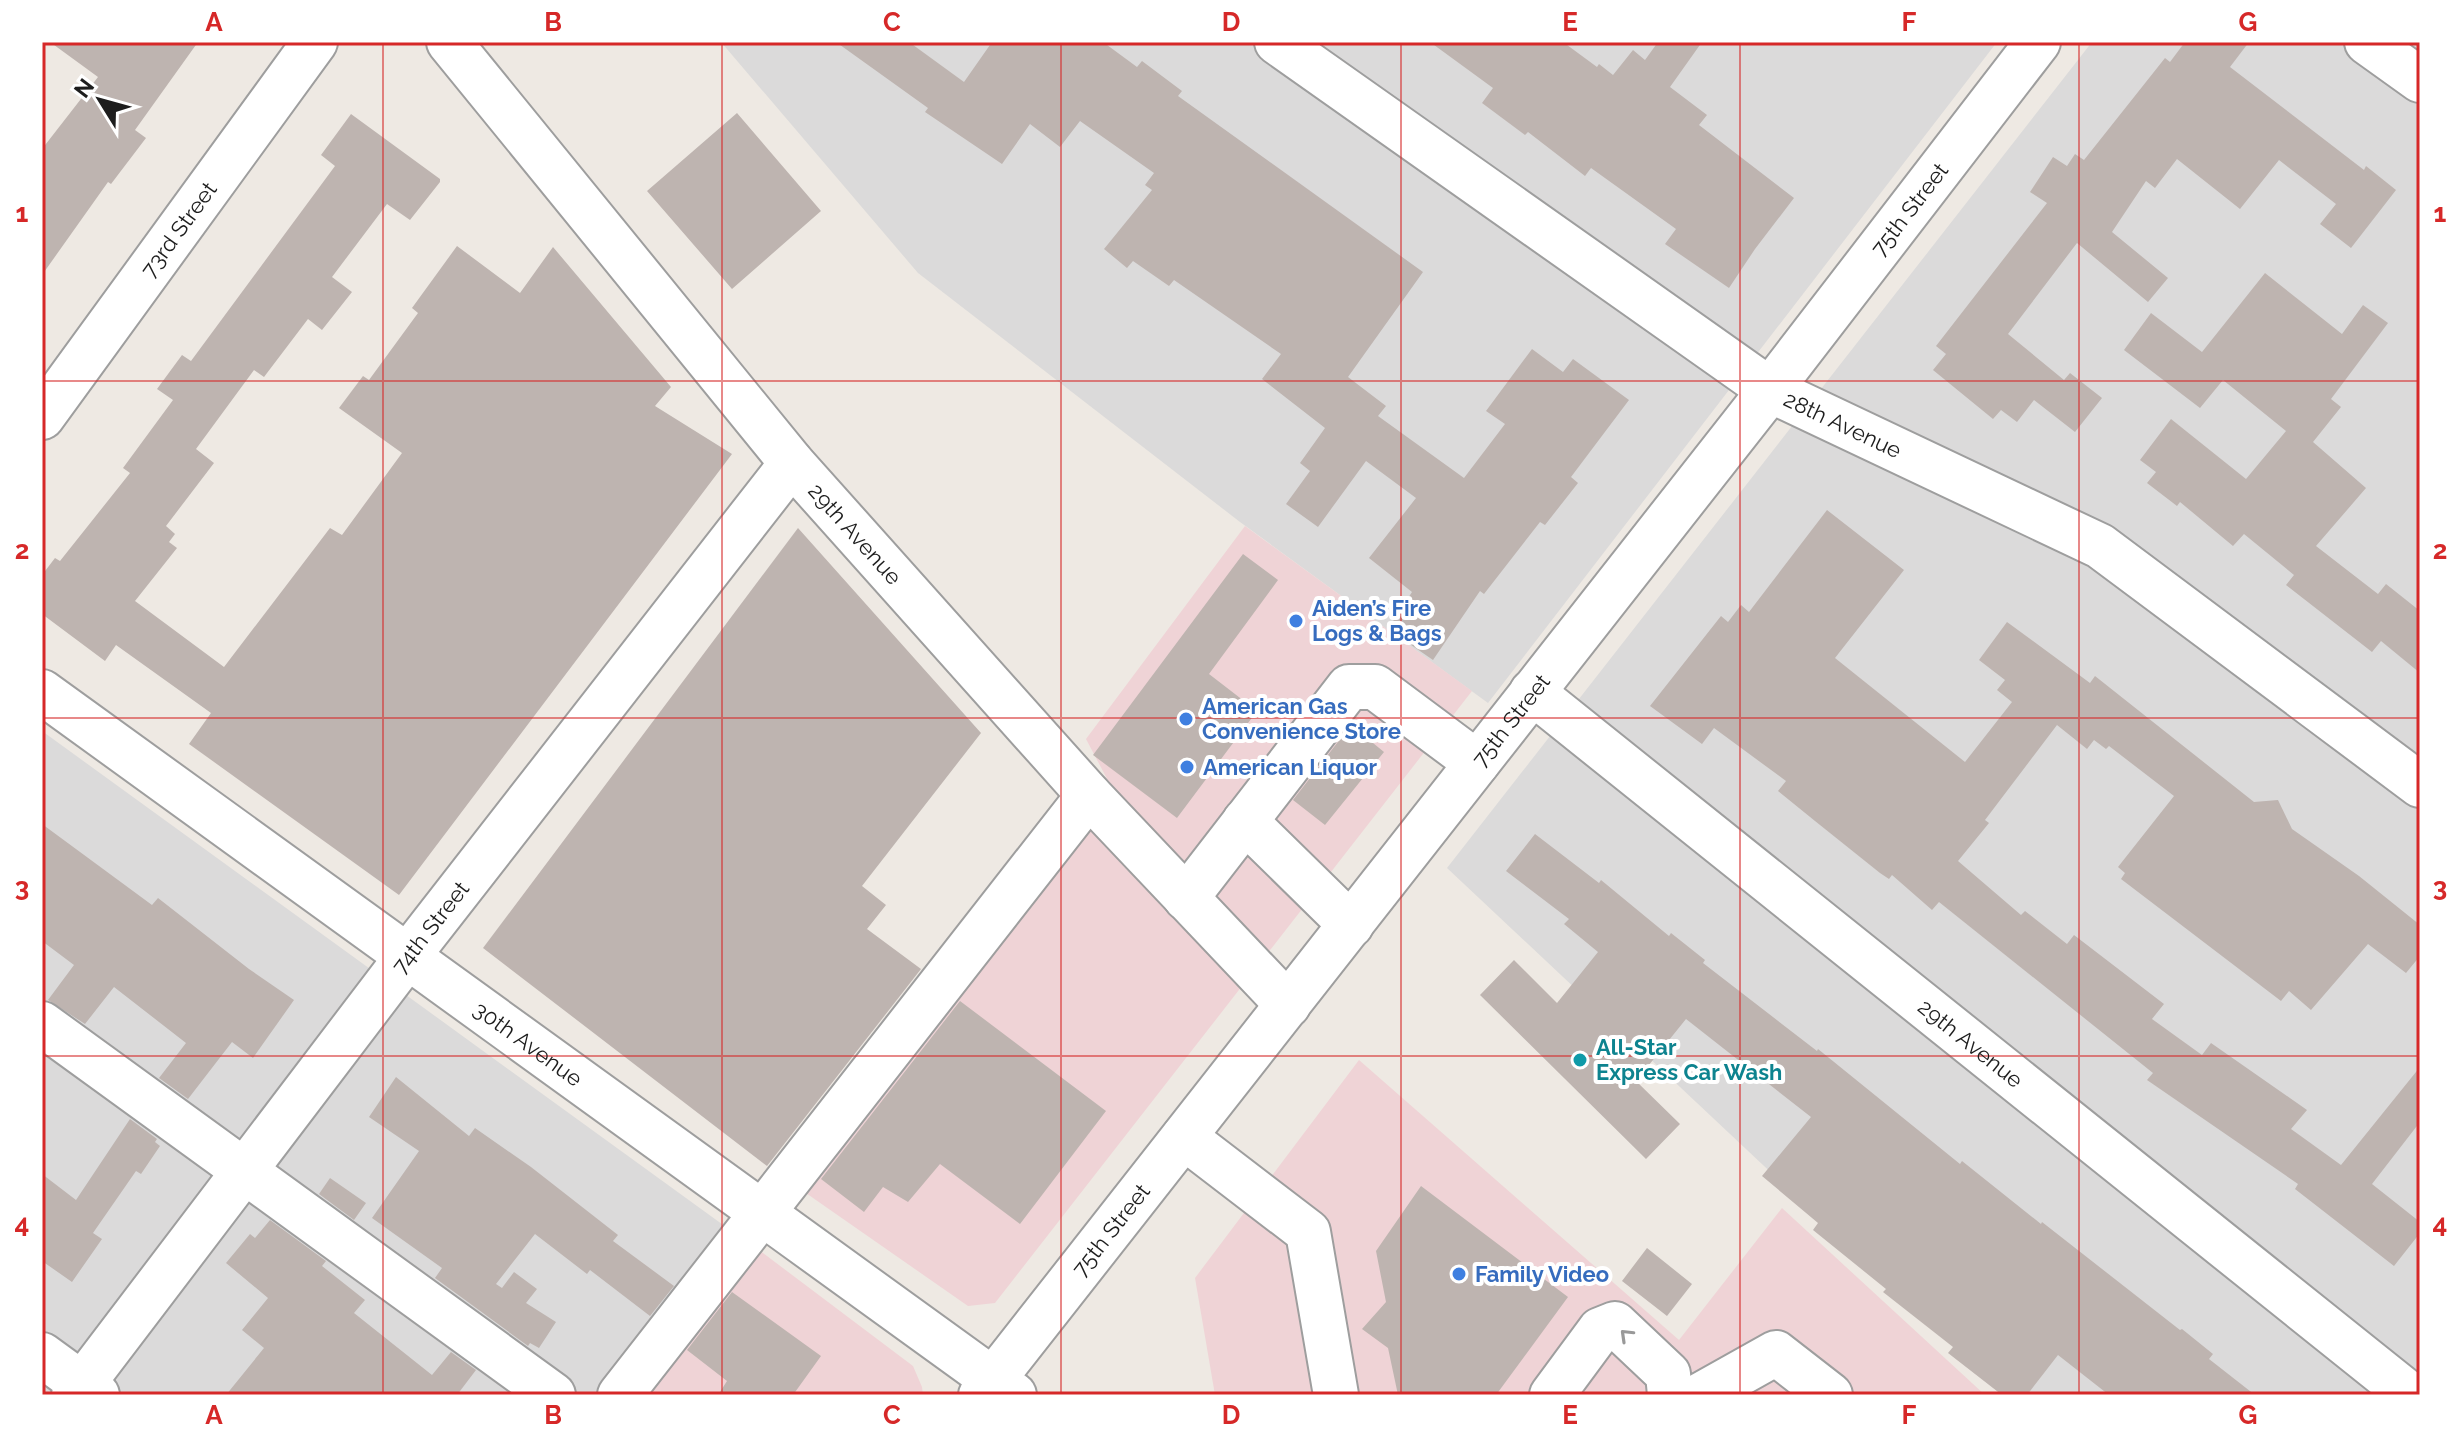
<svg xmlns="http://www.w3.org/2000/svg" width="2462" height="1437" viewBox="0 0 2462 1437" font-family="Raleway,sans-serif">
  <style>
    .residential { fill: #dbdada }
    .commercial { fill: #efd3d6 }
    .building { fill: #beb4b0 }
    .lines { fill: none; stroke-linecap: round; stroke-linejoin: round }
    .minor-casing { stroke: #9e9e9e; stroke-width: 48 }
    .minor { stroke: #fff; stroke-width: 44 }
    .oneway { stroke: #999 }
    .grid { fill: none; stroke: #d62828; stroke-width: 2; stroke-opacity: 0.55 }
    .shop-dot { fill: #3f7fe0; stroke: #fff; stroke-width: 3 }
    .culture-dot { fill: #0f9aa8; stroke: #fff; stroke-width: 3 }
    .labels { text-anchor: middle; stroke-width: 8; stroke-linejoin: round; paint-order: stroke }
    .street-label { font-size: 22px; fill: #1d1d1d; stroke: #fff }
    .shop-label { font-size: 22px; font-weight: bold; fill: #366cbe; stroke: #fff; text-anchor: start }
    .culture-label { font-size: 22px; font-weight: bold; fill: #0d838f; stroke: #fff; text-anchor: start }
    .neatline { fill: none; stroke: #d62828; stroke-width: 3 }
    .grid-label { font-size: 26px; text-anchor: middle; font-weight: bold; fill: #d62828 }
  </style>
  <rect width="100%" height="100%" fill="#eee9e3"/>
  <path class="residential" d="M 721,42 L 1997,42 L 1488,703 L 1240,522 L 918,273 Z
    M 2092,42 L 2420,42 L 2420,1395 L 2016,1395 L 1795,1195 L 1447,868 Z
    M 42,731 L 737,1235 L 613,1395 L 42,1395 Z"/>
  <path class="commercial" d="M 1245,526 L 1472,691 L 995,1303 L 968,1306 L 803,1191 L 1114,792 L 1086,739 Z
    M 1359,1060 L 1679,1340 L 1782,1208 L 1985,1395 L 1215,1395 L 1195,1278 Z
    M 755,1247 L 913,1366 L 922,1387 L 923,1395 L 641,1395 Z"/>
  <path class="building" d="M 50,42 L 198,42 L 135,130 L 146,138 L 111,184 L 108,182 L 42,275 L 42,149 L 98,77 Z
    M 836,42 L 909,42 L 964,82 L 992,42 L 1103,42 L 1137,67 L 1142,61 L 1182,91 L 1178,96 L 1423,272 L 1348,377 L 1386,406 L 1378,416 L 1464,478 L 1505,424 L 1486,411 L 1532,349 L 1563,372 L 1573,359 L 1629,400 L 1571,477 L 1578,483 L 1545,525 L 1540,522 L 1484,594 L 1480,591 L 1433,660 L 1388,629 L 1412,592 L 1369,558 L 1416,498 L 1366,461 L 1318,527 L 1286,504 L 1310,471 L 1300,463 L 1325,428 L 1262,379 L 1281,354 L 1174,280 L 1169,286 L 1133,261 L 1127,268 L 1104,249 L 1152,190 L 1145,185 L 1154,173 L 1080,121 L 1060,147 L 1030,124 L 1002,164 L 925,112 L 928,108 Z
    M 1430,42 L 1563,42 L 1597,67 L 1599,64 L 1613,75 L 1633,50 L 1645,60 L 1658,42 L 1702,42 L 1670,87 L 1707,115 L 1699,125 L 1794,198 L 1755,249 L 1729,288 L 1665,244 L 1676,229 L 1591,168 L 1585,176 L 1528,132 L 1525,135 L 1482,103 L 1493,88 Z
    M 2185,42 L 2249,42 L 2230,67 L 2364,170 L 2366,166 L 2396,190 L 2351,248 L 2320,224 L 2336,204 L 2279,160 L 2240,209 L 2177,159 L 2155,188 L 2146,181 L 2112,232 L 2168,278 L 2148,302 L 2077,243 L 2008,334 L 2064,380 L 2070,373 L 2102,398 L 2075,432 L 2034,400 L 2017,422 L 2001,410 L 1993,419 L 1933,370 L 1946,354 L 1936,346 L 2047,203 L 2030,192 L 2053,157 L 2067,166 L 2075,154 L 2084,160 L 2165,58 L 2170,62 Z
    M 737,113 L 821,211 L 732,289 L 647,191 Z
    M 351,114 L 440,179 L 440,182 L 410,220 L 387,204 L 332,277 L 352,292 L 322,330 L 308,319 L 264,377 L 254,370 L 196,449 L 214,463 L 166,526 L 175,534 L 169,542 L 177,548 L 135,601 L 224,667 L 330,528 L 342,535 L 402,453 L 339,408 L 363,376 L 369,380 L 418,313 L 412,308 L 457,246 L 520,293 L 553,247 L 671,387 L 655,406 L 732,454 L 399,895 L 189,744 L 211,713 L 116,645 L 105,661 L 42,614 L 42,575 L 55,558 L 60,561 L 130,473 L 123,468 L 173,400 L 157,389 L 182,355 L 191,361 L 335,166 L 321,155 Z
    M 2265,273 L 2342,334 L 2363,305 L 2388,323 L 2331,399 L 2341,407 L 2313,442 L 2366,488 L 2316,546 L 2378,594 L 2386,584 L 2420,611 L 2420,673 L 2381,641 L 2372,652 L 2286,585 L 2294,575 L 2244,534 L 2233,546 L 2180,502 L 2177,506 L 2147,483 L 2156,472 L 2140,460 L 2171,419 L 2246,479 L 2286,431 L 2223,380 L 2200,408 L 2124,350 L 2151,313 L 2202,352 Z
    M 1827,510 L 1904,570 L 1835,658 L 1965,762 L 2012,702 L 1997,690 L 2005,680 L 1979,660 L 2007,622 L 2090,683 L 2095,676 L 2254,802 L 2278,800 L 2292,829 L 2359,876 L 2420,925 L 2420,956 L 2406,973 L 2368,944 L 2311,1010 L 2289,991 L 2281,1001 L 2121,879 L 2125,873 L 2118,867 L 2174,796 L 2109,746 L 2106,749 L 2094,740 L 2087,749 L 2057,725 L 1985,820 L 1989,823 L 1958,861 L 2021,915 L 2025,911 L 2067,944 L 2074,935 L 2164,1004 L 2152,1019 L 2202,1055 L 2211,1043 L 2307,1110 L 2291,1129 L 2341,1165 L 2420,1067 L 2420,1122 L 2372,1184 L 2420,1222 L 2420,1233 L 2394,1266 L 2295,1189 L 2298,1184 L 2147,1080 L 2153,1073 L 1939,902 L 1932,910 L 1892,875 L 1889,879 L 1880,873 L 1815,821 L 1778,791 L 1786,781 L 1714,728 L 1702,744 L 1650,706 L 1721,616 L 1728,622 L 1741,605 L 1749,612 Z
    M 798,528 L 981,733 L 862,886 L 886,905 L 867,929 L 921,969 L 767,1166 L 483,948 Z
    M 1243,554 L 1278,580 L 1209,674 L 1257,711 L 1177,818 L 1093,755 Z
    M 1351,725 L 1384,752 L 1325,825 L 1293,800 Z
    M 42,824 L 152,905 L 158,898 L 249,969 L 294,1000 L 253,1058 L 232,1042 L 188,1099 L 159,1078 L 186,1043 L 114,987 L 85,1024 L 48,1000 L 74,965 L 42,941 Z
    M 1535,834 L 1599,883 L 1601,880 L 1669,936 L 1671,933 L 1705,960 L 1703,963 L 1817,1051 L 1818,1049 L 1960,1164 L 1962,1161 L 2041,1224 L 2042,1222 L 2180,1330 L 2182,1329 L 2213,1354 L 2209,1359 L 2255,1395 L 2109,1395 L 2058,1355 L 2027,1395 L 2002,1395 L 1948,1353 L 1953,1347 L 1883,1292 L 1886,1289 L 1813,1230 L 1818,1223 L 1762,1176 L 1811,1117 L 1686,1019 L 1636,1081 L 1680,1124 L 1646,1159 L 1480,995 L 1514,960 L 1557,1003 L 1598,952 L 1564,924 L 1569,919 L 1506,871 Z
    M 960,1001 L 1106,1111 L 1020,1224 L 940,1164 L 908,1202 L 883,1187 L 864,1212 L 821,1179 Z
    M 396,1077 L 469,1136 L 475,1128 L 531,1167 L 618,1235 L 613,1241 L 674,1286 L 650,1316 L 590,1270 L 587,1274 L 535,1234 L 496,1284 L 502,1288 L 514,1272 L 537,1289 L 526,1303 L 556,1322 L 539,1348 L 530,1343 L 528,1346 L 435,1278 L 442,1268 L 372,1218 L 419,1151 L 369,1117 Z
    M 130,1119 L 157,1139 L 155,1142 L 160,1146 L 141,1174 L 136,1171 L 93,1233 L 102,1239 L 72,1282 L 42,1261 L 42,1174 L 76,1200 Z
    M 330,1178 L 366,1203 L 354,1220 L 319,1194 Z
    M 1421,1186 L 1568,1297 L 1496,1395 L 1398,1395 L 1388,1348 L 1362,1329 L 1386,1302 L 1376,1251 Z
    M 270,1220 L 326,1261 L 322,1266 L 365,1300 L 354,1313 L 432,1375 L 451,1352 L 476,1370 L 457,1395 L 226,1395 L 264,1348 L 242,1330 L 268,1298 L 226,1263 L 250,1234 L 255,1238 Z
    M 1647,1248 L 1692,1284 L 1667,1316 L 1622,1281 Z
    M 732,1292 L 821,1356 L 793,1395 L 718,1395 L 727,1381 L 687,1350 Z"/>
  <g class="lines">
    <g class="minor-casing">
      <g id="minor">
        <path id="s1" d="M 449,42 L 792,463 L 1089,795 L 1288,1005"/>
        <path id="s2" d="M 1277,42 L 1770,390 L 2100,546 L 2420,785"/>
        <path d="M 2367,42 L 2420,80"/>
        <path id="s3" d="M 42,417 L 315,42"/>
        <path id="s4" d="M 42,692 L 1014,1395"/>
        <path id="s5" d="M 1532,692 L 2410,1395"/>
        <path d="M 1245,821 L 1351,925"/>
        <path d="M 1186,898 L 1349,687 L 1375,687 L 1477,763"/>
        <path d="M 42,1024 L 553,1395"/>
        <path d="M 1184,1137 L 1308,1232 L 1336,1395"/>
        <path d="M 42,1355 L 97,1395"/>
        <path id="s6" d="M 74,1395 L 407,957 L 792,463"/>
        <path d="M 620,1395 L 1089,795"/>
        <path id="s7" d="M 981,1395 L 1770,390 L 2038,42"/>
        <path d="M 1552,1395 L 1600,1330 L 1615,1324 L 1668,1374 L 1670,1395"/>
        <path d="M 1701,1395 L 1776,1353 L 1830,1395"/>
      </g>
    </g>
    <use href="#minor" class="minor"/>
  </g>
  <defs><path id="oneway-chevron" d="M-2-3.5L2.5 0L-2 3.5" fill="none" stroke-width="1.6" stroke-linecap="round" stroke-linejoin="round" transform="scale(2)"/></defs>
  <use class="oneway" href="#oneway-chevron" transform="translate(1626 1335) rotate(-136)"/>
  <path class="grid" d="M 383,42 L 383,1395M 722,42 L 722,1395M 1061,42 L 1061,1395M 1401,42 L 1401,1395M 1740,42 L 1740,1395M 2079,42 L 2079,1395M 42,381 L 2420,381M 42,718 L 2420,718M 42,1056 L 2420,1056"/>
  <g class="shop-dot">
    <circle cx="1296" cy="621" r="8"/>
    <circle cx="1186" cy="719" r="8"/>
    <circle cx="1187" cy="767" r="8"/>
    <circle cx="1459" cy="1274" r="8"/>
  </g>
  <circle class="culture-dot" cx="1580" cy="1060" r="8"/>
  <g class="labels">
    <g class="street-label">
      <text dy="8" stroke="none"><textPath href="#s7" startOffset="1506">75th Street</textPath></text>
      <text dy="8" stroke="none"><textPath href="#s3" startOffset="232">73rd Street</textPath></text>
      <text dy="8" stroke="none"><textPath href="#s2" startOffset="684">28th Avenue</textPath></text>
      <text dy="8" stroke="none"><textPath href="#s1" startOffset="638">29th Avenue</textPath></text>
      <text dy="8" stroke="none"><textPath href="#s7" startOffset="858">75th Street</textPath></text>
      <text dy="8" stroke="none"><textPath href="#s6" startOffset="588">74th Street</textPath></text>
      <text dy="8" stroke="none"><textPath href="#s5" startOffset="562">29th Avenue</textPath></text>
      <text dy="8" stroke="none"><textPath href="#s4" startOffset="600">30th Avenue</textPath></text>
      <text dy="8" stroke="none"><textPath href="#s7" startOffset="210">75th Street</textPath></text>
    </g>
    <g class="shop-label">
      <text x="1312" y="616">Aiden’s Fire<tspan x="1312" dy="25">Logs &amp; Bags</tspan></text>
      <text x="1202" y="714">American Gas<tspan x="1202" dy="25">Convenience Store</tspan></text>
      <text x="1203" y="775">American Liquor</text>
      <text x="1475" y="1282">Family Video</text>
    </g>
    <g class="culture-label">
      <text x="1596" y="1055">All-Star<tspan x="1596" dy="25">Express Car Wash</tspan></text>
    </g>
  </g>
  <rect width="2462" height="1437" fill="none" stroke="#ffffff" stroke-width="88"/>
  <g transform="translate(100 100) rotate(307)" stroke="#ffffff" stroke-width="6" paint-order="stroke">
  <path d="M0-6L14 30L0 20L-14 30Z" fill="#1d1d1d"/>
  <text y="-12" font-size="22" font-weight="bold" text-anchor="middle" fill="#1d1d1d">N</text>
  </g>
  <rect x="44" y="44" width="2374" height="1349" class="neatline"/>
  <g class="grid-label">
    <text x="214" y="31">A</text>
    <text x="553" y="31">B</text>
    <text x="892" y="31">C</text>
    <text x="1231" y="31">D</text>
    <text x="1570" y="31">E</text>
    <text x="1909" y="31">F</text>
    <text x="2248" y="31">G</text>
    <text x="22" y="222">1</text>
    <text x="2440" y="222">1</text>
    <text x="22" y="559">2</text>
    <text x="2440" y="559">2</text>
    <text x="22" y="896">3</text>
    <text x="2440" y="896">3</text>
    <text x="22" y="1233">4</text>
    <text x="2440" y="1233">4</text>
    <text x="214" y="1424">A</text>
    <text x="553" y="1424">B</text>
    <text x="892" y="1424">C</text>
    <text x="1231" y="1424">D</text>
    <text x="1570" y="1424">E</text>
    <text x="1909" y="1424">F</text>
    <text x="2248" y="1424">G</text>
  </g>
</svg>
